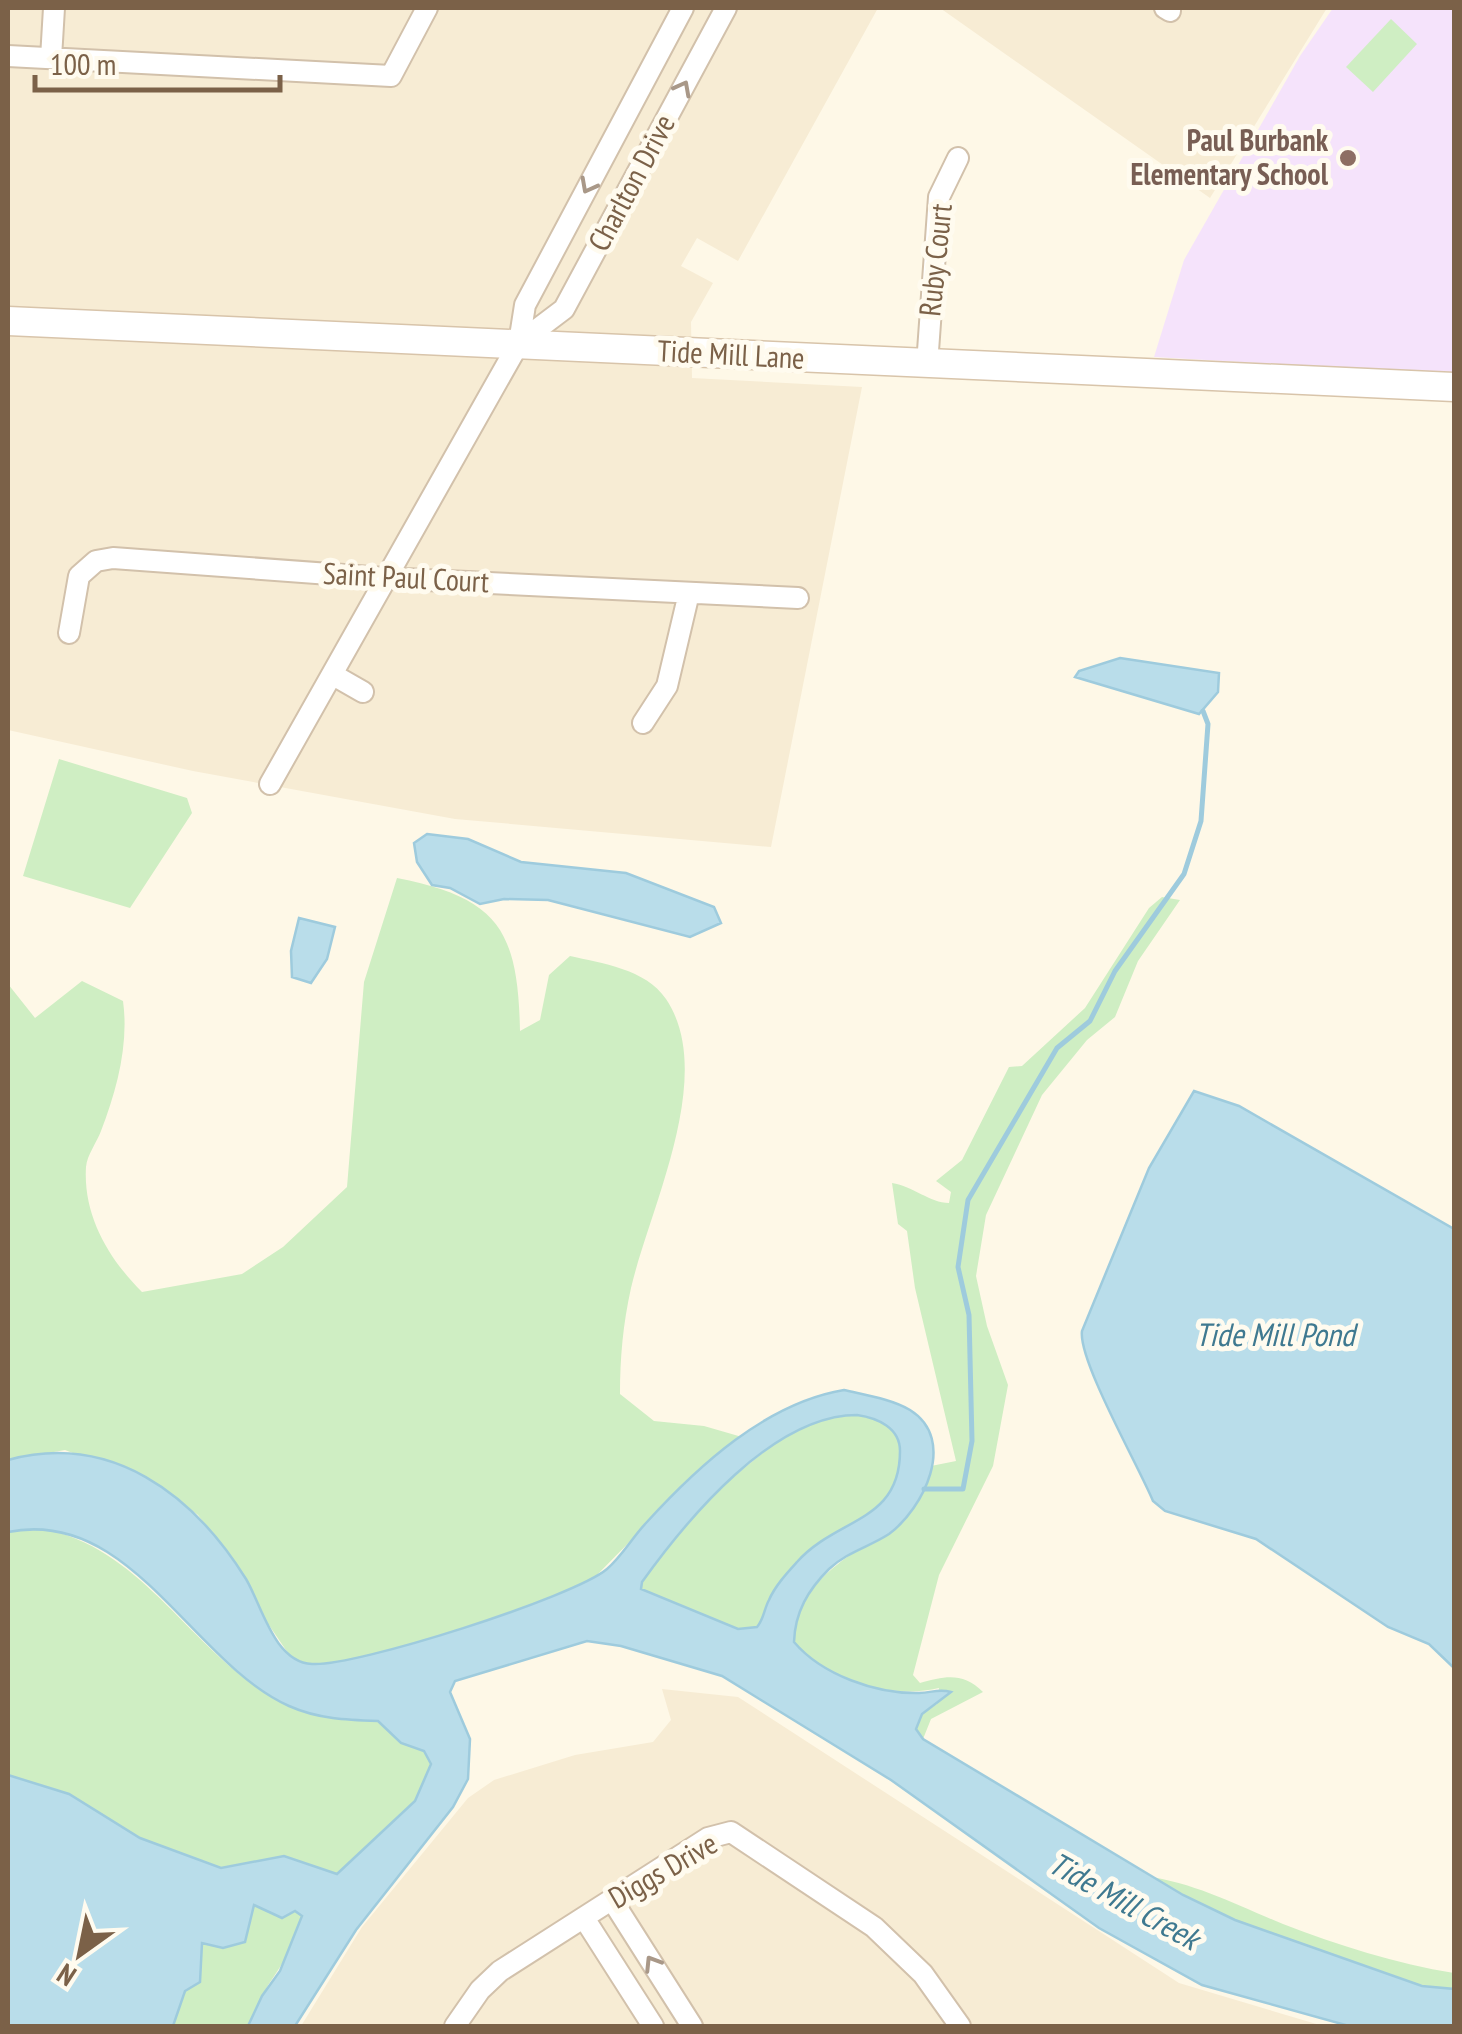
<svg xmlns="http://www.w3.org/2000/svg" width="1462" height="2034" viewBox="0 0 1462 2034" font-family="'PT Sans Narrow',sans-serif">
  <style>
    .residential { fill: #f7ecd4 }
    .education { fill: #f5e3fb }
    .green { fill: #cfeec3 }
    .water { fill: #b9ddea; stroke: #9ecbdd; stroke-width: 2.5; fill-rule: evenodd }
    .lines { fill: none; stroke-linecap: round; stroke-linejoin: round }
    .stream { stroke: #9ecbdd; stroke-width: 5 }
    .street-casing { stroke: #d2c1ab; stroke-width: 24 }
    .secondary-casing { stroke: #d8c4aa; stroke-width: 31 }
    .street { stroke: #fff; stroke-width: 20 }
    .secondary { stroke: #fff; stroke-width: 28 }
    .oneway { stroke: #a99888 }
    .education-dot { fill: #8d6e63; stroke: #fffbef; stroke-width: 4 }
    .labels { text-anchor: middle; stroke-width: 10; stroke-linejoin: round; paint-order: stroke }
    .education-label { font-size: 30px; font-weight: bold; fill: #785e54; stroke: #fffbef; text-anchor: end }
    .street-label { font-size: 30px; fill: #7b6148; stroke: #fffbef }
    .water-label { font-size: 32px; font-style: italic; fill: #3f7990; stroke: #fffbef }
  </style>
  <rect width="100%" height="100%" fill="#fef8e7"/>
  <path class="residential" d="M 8,8 L 878,8 L 738,261 L 697,238 L 681,266 L 713,283 L 691,322 L 692,378 L 862,387 L 771,847 L 455,819 L 193,771 L 8,730 Z
    M 940,8 L 1327,8 L 1210,198 Z
    M 662,1689 L 738,1697 L 1179,1983 L 1323,2026 L 301,2026 L 362,1927 L 468,1798 L 494,1780 L 575,1755 L 653,1742 L 671,1720 Z"/>
  <path class="education" d="M 1333,8 L 1454,8 L 1454,374 L 1154,357 L 1184,260 L 1300,56 Z"/>
  <path class="green" d="M 1391,19 L 1417,44 L 1373,92 L 1346,67 Z
    M 59,759 L 187,798 L 192,813 L 130,908 L 23,876 Z
    M 397,878 C 498,898 518,929 520,1031 L 540,1020 L 549,975 L 570,956 C 601,963 646,969 666,999 C 717,1075 650,1207 631,1288 C 623,1324 620,1358 620,1394 L 654,1421 L 704,1426 L 742,1437 L 709,1461 L 594,1578 L 529,1607 L 357,1661 L 310,1665 L 292,1659 L 254,1603 L 248,1582 L 198,1515 L 161,1487 L 65,1450 L 8,1460 L 8,984 L 35,1018 L 82,981 L 123,1001 C 129,1044 117,1090 101,1131 C 97,1142 87,1155 86,1167 C 83,1216 109,1259 142,1292 L 242,1274 L 283,1247 L 347,1187 L 364,982 Z
    M 1162,897 L 1180,900 L 1138,961 L 1115,1017 L 1087,1040 L 1042,1095 L 986,1215 L 976,1276 L 987,1326 L 1008,1385 L 993,1466 L 939,1575 L 913,1675 L 920,1683 C 945,1676 963,1672 983,1692 L 931,1719 L 923,1739 L 916,1729 L 922,1714 L 937,1704 L 939,1688 C 891,1700 826,1680 794,1643 C 798,1547 917,1547 931,1466 L 956,1461 L 915,1288 L 907,1231 L 898,1224 L 892,1183 C 913,1186 930,1203 949,1203 L 951,1192 L 936,1181 L 962,1160 L 1009,1067 L 1022,1066 L 1085,1008 L 1149,908 Z
    M 857,1415 C 878,1418 900,1428 900,1451 C 900,1523 837,1517 797,1562 C 787,1573 775,1586 769,1600 C 764,1610 764,1619 757,1628 L 739,1629 L 641,1589 C 647,1547 765,1444 804,1425 C 818,1418 842,1415 857,1415 Z
    M 33,1527 C 147,1543 191,1660 288,1705 C 317,1719 347,1720 378,1721 L 401,1743 L 424,1751 L 431,1764 L 415,1801 L 337,1874 L 284,1856 L 221,1868 L 140,1838 L 69,1794 L 8,1775 L 8,1532 Z
    M 1145,1876 C 1196,1883 1236,1905 1283,1924 C 1337,1945 1397,1964 1454,1973 L 1454,1989 C 1362,1982 1229,1918 1145,1876 Z
    M 254,1905 L 282,1918 L 295,1911 L 302,1915 C 298,1947 276,1970 262,1996 C 256,2006 254,2017 248,2026 L 173,2026 L 185,1991 L 200,1982 L 202,1942 Z"/>
  <path class="water" d="M 1120,658 L 1219,673 L 1218,692 L 1199,714 L 1075,677 L 1079,671 Z
    M 427,834 L 468,839 L 521,862 L 626,873 L 714,907 L 721,923 L 690,937 L 548,900 L 504,899 L 480,904 L 450,888 L 432,885 L 417,862 L 414,843 Z
    M 299,918 L 335,927 L 327,959 L 311,983 L 292,977 L 291,951 Z
    M 1194,1091 L 1239,1106 L 1454,1229 L 1454,1668 L 1429,1644 L 1388,1627 L 1256,1539 L 1165,1511 L 1153,1501 C 1138,1465 1078,1360 1082,1331 L 1149,1168 Z
    M 844,1390 C 865,1395 892,1399 910,1410 C 958,1440 923,1509 889,1534 C 869,1547 847,1552 829,1569 C 808,1590 795,1612 794,1642 C 822,1675 876,1694 919,1693 C 932,1693 938,1688 951,1692 L 922,1714 L 916,1729 L 923,1739 L 1183,1895 L 1235,1920 L 1422,1986 L 1454,1989 L 1454,2026 L 1349,2026 L 1202,1985 L 1099,1928 L 891,1780 L 722,1676 L 621,1646 L 587,1641 L 455,1681 L 450,1692 L 470,1739 L 468,1779 L 453,1807 L 356,1930 L 295,2026 L 248,2026 L 262,1996 L 280,1971 L 302,1916 L 295,1911 L 282,1918 L 254,1905 L 245,1942 L 223,1948 L 202,1943 L 200,1982 L 185,1991 L 173,2026 L 8,2026 L 8,1775 L 69,1794 L 140,1838 L 221,1868 L 284,1856 L 337,1874 L 415,1801 L 431,1764 L 424,1751 L 401,1743 L 378,1721 C 347,1720 318,1719 289,1706 C 191,1662 131,1507 8,1532 L 8,1460 C 111,1432 193,1494 246,1579 C 262,1606 274,1662 312,1664 C 355,1667 574,1597 607,1569 C 622,1556 632,1538 646,1523 C 698,1466 766,1403 844,1390 ZM 857,1415 C 878,1418 900,1428 900,1451 C 900,1523 837,1517 797,1562 C 787,1573 775,1586 769,1600 C 764,1609 764,1619 757,1627 L 738,1629 L 641,1589 L 642,1582 C 688,1518 773,1415 857,1415 Z"/>
  <g class="lines">
    <path class="stream" d="M 924,1489 L 963,1489 L 972,1441 L 969,1315 L 958,1267 L 968,1200 L 1057,1048 L 1090,1021 L 1115,971 L 1184,874 L 1201,821 L 1208,724 L 1203,711"/>
    <g class="street-casing">
      <path id="street" d="M 1165,8 L 1170,11
        M 8,56 L 391,76 L 427,8
        M 51,58 L 54,8
        M 519,343 L 564,309 L 726,8
        M 927,365 L 939,197 L 958,158
        M 69,633 L 79,576 L 96,561 L 113,558 L 384,578 L 798,598
        M 335,676 L 363,692
        M 643,723 L 667,686 L 689,593
        M 270,784 L 519,343 L 525,305 L 683,8
        M 612,1900 L 692,2026
        M 584,1918 L 653,2026
        M 455,2026 L 480,1990 L 500,1971 L 708,1838 L 731,1832 L 874,1927 L 923,1974 L 960,2026"/>
    </g>
    <g class="secondary-casing">
      <path id="secondary" d="M 8,321 L 1454,387"/>
    </g>
    <use href="#street" class="street"/>
    <use href="#secondary" class="secondary"/>
  </g>
  <defs><path id="oneway-chevron" d="M-2-3.5L2.5 0L-2 3.5" fill="none" stroke-width="1.6" stroke-linecap="round" stroke-linejoin="round" transform="scale(2.5)"/></defs>
  <g class="oneway">
    <use href="#oneway-chevron" transform="translate(683 88) rotate(-62)"/>
    <use href="#oneway-chevron" transform="translate(588 186) rotate(118)"/>
    <use href="#oneway-chevron" transform="translate(652 1963) rotate(-122)"/>
  </g>
  <circle class="education-dot" cx="1348" cy="158" r="10"/>
  <g class="labels">
    <g class="education-label">
      <text x="1328" y="151">Paul Burbank<tspan x="1328" dy="34">Elementary School</tspan></text>
    </g>
    <g class="street-label">
      <text transform="translate(632 183) rotate(-62)" y="10">Charlton Drive</text>
      <text transform="translate(936 260) rotate(-84)" y="10">Ruby Court</text>
      <text transform="translate(731 355) rotate(3)" y="10">Tide Mill Lane</text>
      <text transform="translate(406 578) rotate(3)" y="10">Saint Paul Court</text>
      <text transform="translate(663 1871) rotate(-30)" y="10">Diggs Drive</text>
    </g>
    <g class="water-label">
      <text x="1275" y="1346">Tide Mill Pond</text>
      <text transform="translate(1124 1901) rotate(29)" y="11">Tide Mill Creek</text>
    </g>
  </g>
  <rect width="1462" height="2034" fill="none" stroke="#7b6148" stroke-width="20"/>
  <g transform="translate(80 1954) rotate(213)" stroke="#fffbef" stroke-width="8" paint-order="stroke">
  <path d="M0-8L18 38L0 25L-18 38Z" fill="#7b6148"/>
  <text y="-15" font-size="28" font-weight="bold" text-anchor="middle" fill="#7b6148">N</text>
  </g>
  <path d="M35 75v15h245v-15" fill="none" stroke="#7b6148" stroke-width="5"/>
  <text x="50" y="75" font-size="30" fill="#7b6148" stroke="#fffbef" stroke-width="8" paint-order="stroke">100 m</text>
</svg>
